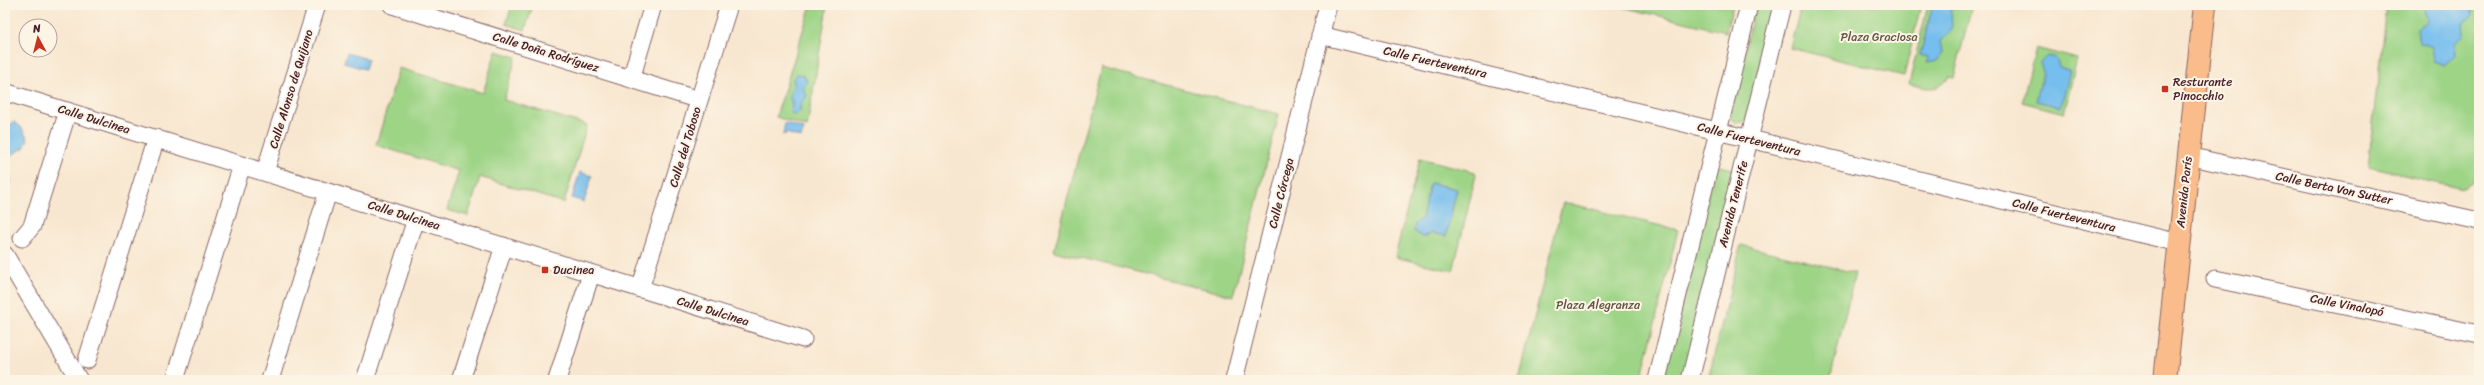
<svg xmlns="http://www.w3.org/2000/svg" width="2484" height="385" viewBox="0 0 2484 385" font-family="Sriracha,sans-serif">
  <style>
    .green { fill: #9dd486; stroke: #747a58 }
    .water { fill: #75beee; stroke: #606e8c }
    .lines { fill: none; stroke-linecap: round; stroke-linejoin: round }
    .minor-casing { stroke: #876565; stroke-width: 19 }
    .major-casing { stroke: #876565; stroke-width: 24 }
    .minor { stroke: #fff; stroke-width: 17 }
    .major { stroke: #fabc8b; stroke-width: 22 }
    .poi-dot { fill: #c8321e; stroke: #fcf5e5; stroke-width: 1.5 }
    .labels { text-anchor: middle; stroke-width: 4; stroke-linejoin: round; paint-order: stroke }
    .park-label { font-size: 12px; fill: #635546; stroke: #fcf5e5 }
    .street-label { font-size: 12px; fill: #4a1f2b; stroke: #fcf5e5 }
    .poi-label { font-size: 12px; fill: #4a1f2b; stroke: #fcf5e5; text-anchor: start }
  </style>
  <rect width="100%" height="100%" fill="#fcf5e5"/>
  <filter id="ink" filterUnits="userSpaceOnUse"><feTurbulence type="fractalNoise" baseFrequency=".025" numOctaves="2"/><feDisplacementMap in="SourceGraphic" scale="8" xChannelSelector="R" yChannelSelector="G"/><feConvolveMatrix kernelMatrix="1 2 1 2 8 2 1 2 1" color-interpolation-filters="sRGB"/></filter>
  <filter id="wash" filterUnits="userSpaceOnUse"><feTurbulence type="fractalNoise" baseFrequency=".012" numOctaves="4" result="noise"/><feDisplacementMap in="SourceGraphic" scale="16" xChannelSelector="R" yChannelSelector="G"/><feGaussianBlur stdDeviation="0.9" result="paint"/><feColorMatrix in="noise" values="0 0 0 0 0 0 0 0 0 0 0 0 0 0 0 0 0 1.4 0 .05"/><feComposite in="paint" operator="in"/></filter>
  <g filter="url(#wash)">
    <rect width="100%" height="100%" fill="#f8e7d0"/>
    <path class="green" d="M 512,5 L 533,5 L 525,30 L 506,24 Z
      M 592,5 L 620,5 L 617,13 Z
      M 811,5 L 827,7 L 807,127 L 776,117 Z
      M 1614,5 L 1733,5 L 1726,32 Z
      M 1755,5 L 1777,5 L 1746,121 L 1737,123 L 1730,118 Z
      M 1801,5 L 1921,5 L 1904,76 L 1790,48 Z
      M 1928,5 L 1972,5 L 1954,78 L 1949,77 C 1938,93 1926,88 1909,84 Z
      M 2386,5 L 2479,5 L 2479,164 L 2472,183 L 2463,188 L 2368,167 Z
      M 2036,48 L 2077,59 L 2064,113 L 2022,102 Z
      M 496,51 L 516,57 L 504,100 L 587,125 L 564,203 L 480,177 L 468,216 L 447,210 L 459,171 L 376,145 L 399,68 L 483,93 Z
      M 1101,68 L 1279,114 L 1233,296 L 1054,251 Z
      M 1420,158 L 1475,172 L 1476,175 L 1453,271 L 1395,257 Z
      M 1715,165 L 1737,170 L 1686,380 L 1663,380 Z
      M 1563,202 L 1678,230 L 1641,380 L 1519,380 Z
      M 1741,245 L 1855,273 L 1830,380 L 1708,380 Z"/>
    <path class="water" d="M 1933,5 L 1965,5 L 1951,10 L 1952,30 L 1940,41 L 1942,52 L 1938,60 L 1927,62 L 1928,57 L 1920,55 Z
      M 2429,5 L 2471,5 L 2473,15 L 2463,23 L 2464,35 L 2455,43 L 2456,56 L 2445,65 L 2433,61 L 2431,47 L 2419,43 L 2417,30 L 2427,21 L 2425,9 Z
      M 347,53 L 368,59 L 365,69 L 344,63 Z
      M 2047,56 L 2056,58 L 2059,67 L 2070,70 L 2061,107 L 2036,101 L 2043,72 L 2040,63 Z
      M 797,74 L 804,75 L 807,82 L 803,88 L 807,96 L 801,103 L 800,111 L 794,115 L 790,112 L 792,104 L 789,95 L 794,86 L 793,79 Z
      M 14,122 L 21,127 L 28,139 L 24,148 L 7,157 L 11,183 L 5,186 L 5,139 L 8,126 Z
      M 785,123 L 804,129 L 801,138 L 787,133 L 783,135 Z
      M 580,172 L 592,176 L 584,202 L 572,198 Z
      M 1430,183 L 1457,189 L 1446,236 L 1432,233 L 1422,237 L 1414,231 L 1415,224 L 1422,218 Z"/>
  </g>
  <g filter="url(#ink)">
    <g class="lines">
      <g class="minor-casing">
        <path id="minor" d="M 392,5 L 699,100
          M 1320,35 L 2179,243
          M 631,79 L 653,5
          M 5,92 L 803,339
          M 2188,156 L 2479,221
          M 265,172 L 317,5
          M 22,238 L 32,226 L 68,111
          M 5,255 L 79,380
          M 2215,279 L 2479,334
          M 640,289 L 729,5
          M 87,360 L 156,138
          M 175,380 L 242,165
          M 270,380 L 328,192
          M 365,380 L 416,219
          M 461,380 L 504,246
          M 557,380 L 591,274
          M 1234,380 L 1328,5
          M 1657,380 L 1749,5
          M 1690,380 L 1782,5"/>
      </g>
      <g class="major-casing">
        <path id="major" d="M 2165,380 L 2205,5"/>
      </g>
      <use href="#minor" class="minor"/>
      <use href="#major" class="major"/>
    </g>
  </g>
  <g class="poi-dot">
    <rect x="2161" y="85" width="8" height="8" rx="2"/>
    <rect x="541" y="266" width="8" height="8" rx="2"/>
  </g>
  <g class="labels">
    <g class="park-label">
      <text x="1879" y="41">Plaza Graciosa</text>
      <text x="1598" y="309">Plaza Alegranza</text>
    </g>
    <g class="street-label">
      <text transform="translate(546 52) rotate(17)" y="4">Calle Doña Rodríguez</text>
      <text transform="translate(1435 62) rotate(13)" y="4">Calle Fuerteventura</text>
      <text transform="translate(291 89) rotate(-73)" y="4">Calle Alonso de Quijano</text>
      <text transform="translate(94 119) rotate(17)" y="4">Calle Dulcinea</text>
      <text transform="translate(1749 139) rotate(14)" y="4">Calle Fuerteventura</text>
      <text transform="translate(685 147) rotate(-73)" y="4">Calle del Toboso</text>
      <text transform="translate(2334 188) rotate(12)" y="4">Calle Berta Von Sutter</text>
      <text transform="translate(2184 192) rotate(-84)" y="4">Avenida París</text>
      <text transform="translate(1281 193) rotate(-76)" y="4">Calle Córcega</text>
      <text transform="translate(1733 204) rotate(-76)" y="4">Avenida Tenerife</text>
      <text transform="translate(404 215) rotate(17)" y="4">Calle Dulcinea</text>
      <text transform="translate(2064 215) rotate(14)" y="4">Calle Fuerteventura</text>
      <text transform="translate(2347 305) rotate(11)" y="4">Calle Vinalopó</text>
      <text transform="translate(713 311) rotate(17)" y="4">Calle Dulcinea</text>
    </g>
    <g class="poi-label">
      <text x="2173" y="86">Resturante<tspan x="2173" dy="14">Pinocchio</tspan></text>
      <text x="553" y="274">Ducinea</text>
    </g>
  </g>
  <rect width="2484" height="385" fill="none" stroke="#fcf5e5" stroke-width="20"/>
  <g transform="translate(38 38) rotate(353)"><circle r="19" fill="#fcf5e5" stroke="#b59f9b"/>
  <path d="M0-3L7 15L0 10L-7 15Z" fill="#c8321e"/>
  <text y="-6" font-size="11" font-weight="bold" text-anchor="middle" fill="#4a1f2b">N</text>
  </g>
</svg>
